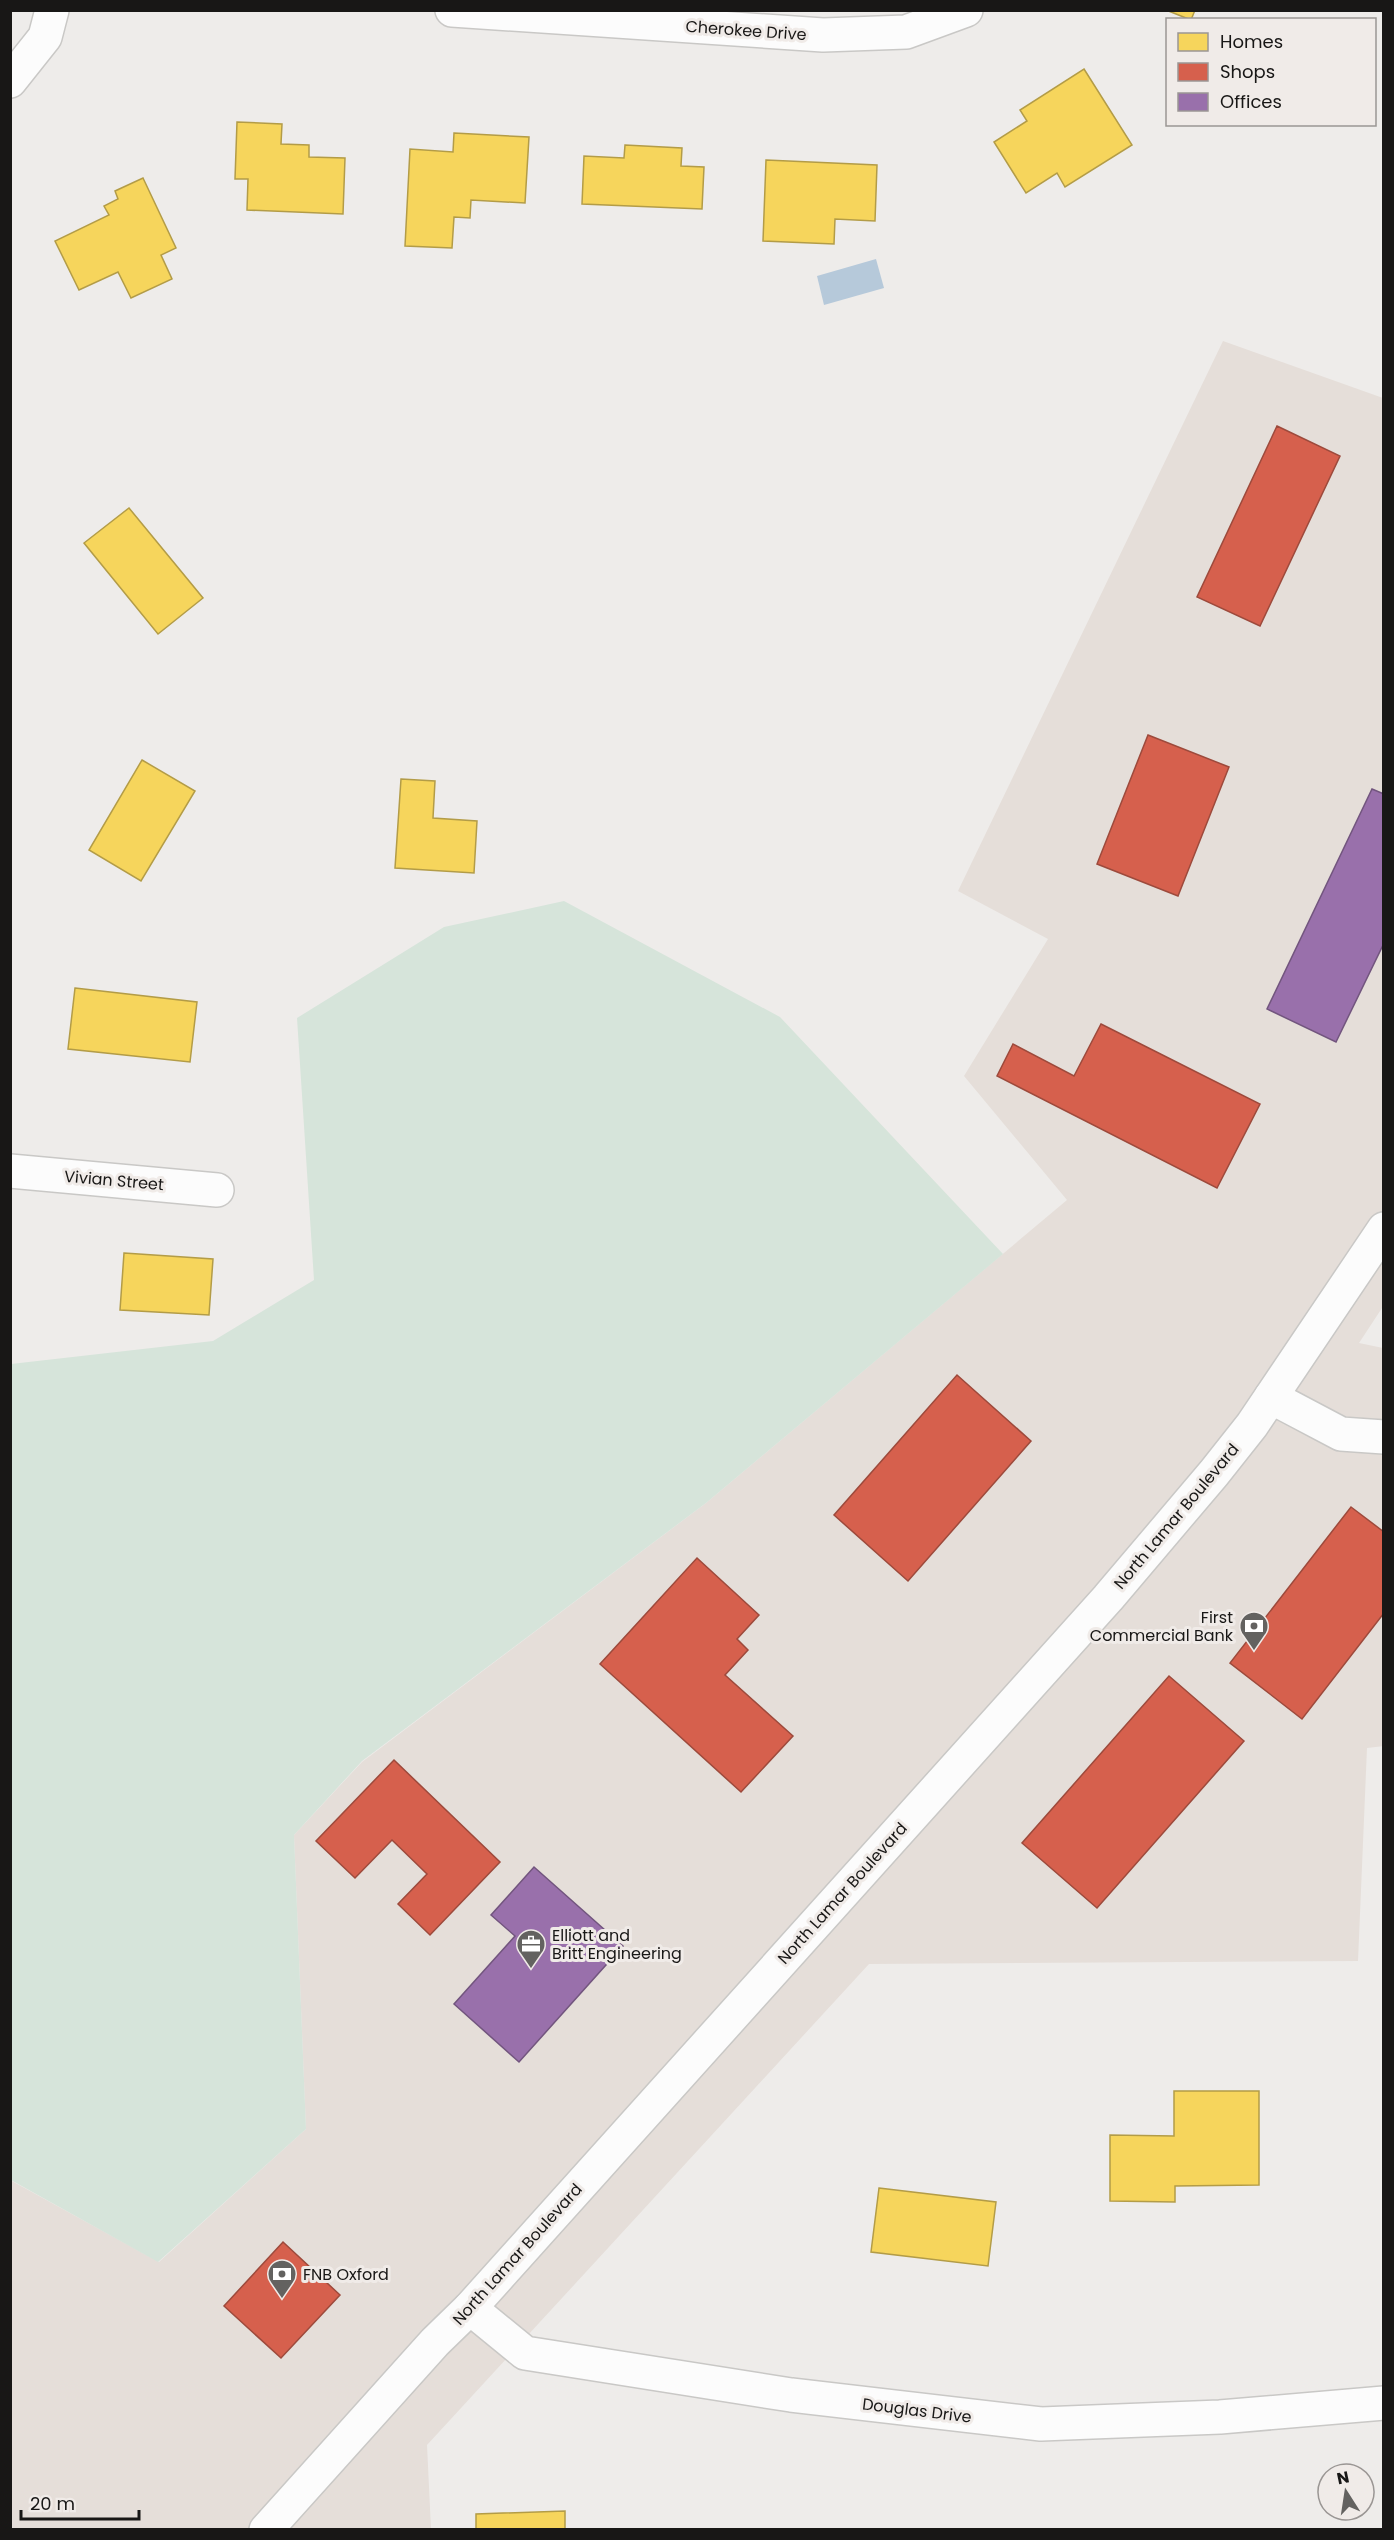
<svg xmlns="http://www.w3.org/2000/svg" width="1394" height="2540" viewBox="0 0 1394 2540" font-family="Poppins,sans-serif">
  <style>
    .built { fill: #e5ded9 }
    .green { fill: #d6e4da }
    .water { fill: #b6c9da }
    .homes { fill: #f6d55c; stroke: #b39c47; stroke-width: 1.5 }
    .shops { fill: #d6604d; stroke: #9d4a3c; stroke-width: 1.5 }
    .offices { fill: #9970ab; stroke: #72557e; stroke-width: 1.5 }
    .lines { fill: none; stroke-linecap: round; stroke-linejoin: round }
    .minor-casing { stroke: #c9c8c6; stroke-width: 36 }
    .tertiary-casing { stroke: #c9c8c6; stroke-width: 36 }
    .minor { stroke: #fcfcfc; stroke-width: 33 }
    .tertiary { stroke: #fcfcfc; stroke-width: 33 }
    .labels { text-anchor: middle; stroke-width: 6; stroke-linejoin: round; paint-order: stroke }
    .street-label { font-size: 16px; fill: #181716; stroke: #f0ebe8 }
    .poi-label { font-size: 16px; fill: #181716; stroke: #f0ebe8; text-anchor: start }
  </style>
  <rect width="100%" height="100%" fill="#eeecea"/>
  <path class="built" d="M 1223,341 L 1383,398 L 1384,1305 L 1359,1343 L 1383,1348 L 1384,1746 L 1367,1748 L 1358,1961 L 869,1964 L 427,2445 L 431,2529 L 11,2529 L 10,2180 L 159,2262 L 306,2129 L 294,1835 L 362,1762 L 706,1503 L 1067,1200 L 964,1076 L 1048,939 L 958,891 Z"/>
  <path class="green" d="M 564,901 L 780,1017 L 1003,1254 L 706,1503 L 362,1761 L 294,1835 L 306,2129 L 158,2262 L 11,2180 L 11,1364 L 213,1341 L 314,1280 L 297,1018 L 444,927 Z"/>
  <path class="water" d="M 876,259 L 884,288 L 824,305 L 817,276 Z"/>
  <path class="homes" d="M 1166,10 L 1195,10 L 1191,20 Z
    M 1084,69 L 1132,145 L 1065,187 L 1057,173 L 1026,193 L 994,142 L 1027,121 L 1020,110 Z
    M 237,122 L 282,124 L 281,144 L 309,145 L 309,157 L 345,158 L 343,214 L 247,210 L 248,179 L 235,179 Z
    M 454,133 L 529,137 L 525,203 L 471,200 L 470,218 L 454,217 L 452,248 L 405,246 L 410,149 L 453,152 Z
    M 625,145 L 682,148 L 681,166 L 704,167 L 702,209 L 582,204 L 584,156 L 624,158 Z
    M 766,160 L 877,165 L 875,221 L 835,219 L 834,244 L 763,241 Z
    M 143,178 L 176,248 L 161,255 L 172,279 L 131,298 L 118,272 L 79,290 L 55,241 L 109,215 L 104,206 L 118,199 L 115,191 Z
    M 129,508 L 203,598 L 158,634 L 84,543 Z
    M 142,760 L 195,791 L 141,881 L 89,850 Z
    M 401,779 L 435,781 L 433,818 L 477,821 L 474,873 L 395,868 Z
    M 75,988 L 197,1002 L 190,1062 L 68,1049 Z
    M 124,1253 L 213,1259 L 209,1315 L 120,1310 Z
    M 1174,2091 L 1259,2091 L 1259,2185 L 1175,2186 L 1175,2202 L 1110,2201 L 1110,2135 L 1174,2136 Z
    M 879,2188 L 996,2202 L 988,2266 L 871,2252 Z
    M 565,2511 L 565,2530 L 476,2530 L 476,2514 Z"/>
  <path class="shops" d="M 1277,426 L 1340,456 L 1260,626 L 1197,597 Z
    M 1148,735 L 1229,767 L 1178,896 L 1097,864 Z
    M 1101,1024 L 1260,1104 L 1217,1188 L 997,1076 L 1013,1044 L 1074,1076 Z
    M 957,1375 L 1031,1441 L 908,1581 L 834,1515 Z
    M 1351,1507 L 1384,1532 L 1384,1613 L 1302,1719 L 1230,1663 Z
    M 697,1558 L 759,1615 L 737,1639 L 748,1650 L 725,1675 L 793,1736 L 741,1792 L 600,1664 Z
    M 1169,1676 L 1244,1741 L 1097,1908 L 1022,1843 Z
    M 394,1760 L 500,1862 L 430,1935 L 398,1904 L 427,1874 L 392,1840 L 355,1878 L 316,1841 Z
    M 283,2242 L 340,2295 L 281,2358 L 224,2306 Z"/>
  <path class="offices" d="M 1372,789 L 1384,794 L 1384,943 L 1336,1042 L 1267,1009 Z
    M 534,1867 L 623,1946 L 519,2062 L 454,2004 L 515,1936 L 491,1915 Z"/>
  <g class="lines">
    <g class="minor-casing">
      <path id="minor" d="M 452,10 L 823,35 L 906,32 L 966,10
        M 10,81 L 45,37 L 52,10
        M 10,1171 L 217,1190
        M 1271,1397 L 1341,1434 L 1384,1437
        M 470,2308 L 525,2353 L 791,2395 L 1041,2424 L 1220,2417 L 1384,2403"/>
    </g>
    <g class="tertiary-casing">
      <path id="tertiary" d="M 266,2530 L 435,2342 L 470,2308 L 1108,1598 L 1214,1473 L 1252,1425 L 1384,1229"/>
    </g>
    <use href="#minor" class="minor"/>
    <use href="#tertiary" class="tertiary"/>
  </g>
  <defs>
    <g id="bank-pin" transform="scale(1.5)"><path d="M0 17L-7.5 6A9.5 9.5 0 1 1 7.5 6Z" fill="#636260" stroke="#f0ebe8"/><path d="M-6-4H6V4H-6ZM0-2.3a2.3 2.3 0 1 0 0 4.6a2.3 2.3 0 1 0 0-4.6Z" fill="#fff"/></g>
    <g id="office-pin" transform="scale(1.5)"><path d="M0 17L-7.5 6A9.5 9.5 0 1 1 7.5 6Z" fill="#636260" stroke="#f0ebe8"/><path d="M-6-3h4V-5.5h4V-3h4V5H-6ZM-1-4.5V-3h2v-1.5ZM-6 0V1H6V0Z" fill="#fff"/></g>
  </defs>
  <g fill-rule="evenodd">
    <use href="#bank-pin" x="1254" y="1626"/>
    <use href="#office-pin" x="531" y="1944"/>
    <use href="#bank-pin" x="282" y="2274"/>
  </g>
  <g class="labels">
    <g class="street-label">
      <text transform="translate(746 30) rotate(4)" y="6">Cherokee Drive</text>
      <text transform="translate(114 1180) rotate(5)" y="6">Vivian Street</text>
      <text transform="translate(1176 1516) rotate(-50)" y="6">North Lamar Boulevard</text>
      <text transform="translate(842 1893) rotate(-48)" y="6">North Lamar Boulevard</text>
      <text transform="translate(517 2254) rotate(-48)" y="6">North Lamar Boulevard</text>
      <text transform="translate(917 2410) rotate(7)" y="6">Douglas Drive</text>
    </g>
    <g class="poi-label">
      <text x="1233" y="1623" text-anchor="end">First<tspan x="1233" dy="18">Commercial Bank</tspan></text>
      <text x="552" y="1941">Elliott and<tspan x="552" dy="18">Britt Engineering</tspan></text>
      <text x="303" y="2280">FNB Oxford</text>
    </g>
  </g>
  <rect width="1394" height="2540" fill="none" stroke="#181716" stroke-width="24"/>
  <rect x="1166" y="18" width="210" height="108" fill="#f0ebe8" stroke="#9a9694" stroke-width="1.5"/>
  <rect x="1178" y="33" width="30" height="18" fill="#f6d55c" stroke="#9a9694" stroke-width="1.5"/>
  <text x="1220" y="48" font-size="18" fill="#181716">Homes</text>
  <rect x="1178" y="63" width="30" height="18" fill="#d6604d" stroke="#9a9694" stroke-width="1.5"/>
  <text x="1220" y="78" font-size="18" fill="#181716">Shops</text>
  <rect x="1178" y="93" width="30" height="18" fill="#9970ab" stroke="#9a9694" stroke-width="1.5"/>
  <text x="1220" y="108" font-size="18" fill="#181716">Offices</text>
  <g transform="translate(1346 2492) rotate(348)"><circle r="28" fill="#f0ebe8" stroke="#9a9694" stroke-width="1.5"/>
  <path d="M0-4.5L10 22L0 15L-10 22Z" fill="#636260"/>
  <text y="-9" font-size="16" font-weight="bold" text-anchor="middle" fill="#181716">N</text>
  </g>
  <path d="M21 2510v9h118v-9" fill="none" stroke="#181716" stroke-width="3"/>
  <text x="30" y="2510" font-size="18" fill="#181716" stroke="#f0ebe8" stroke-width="4.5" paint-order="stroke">20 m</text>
</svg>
